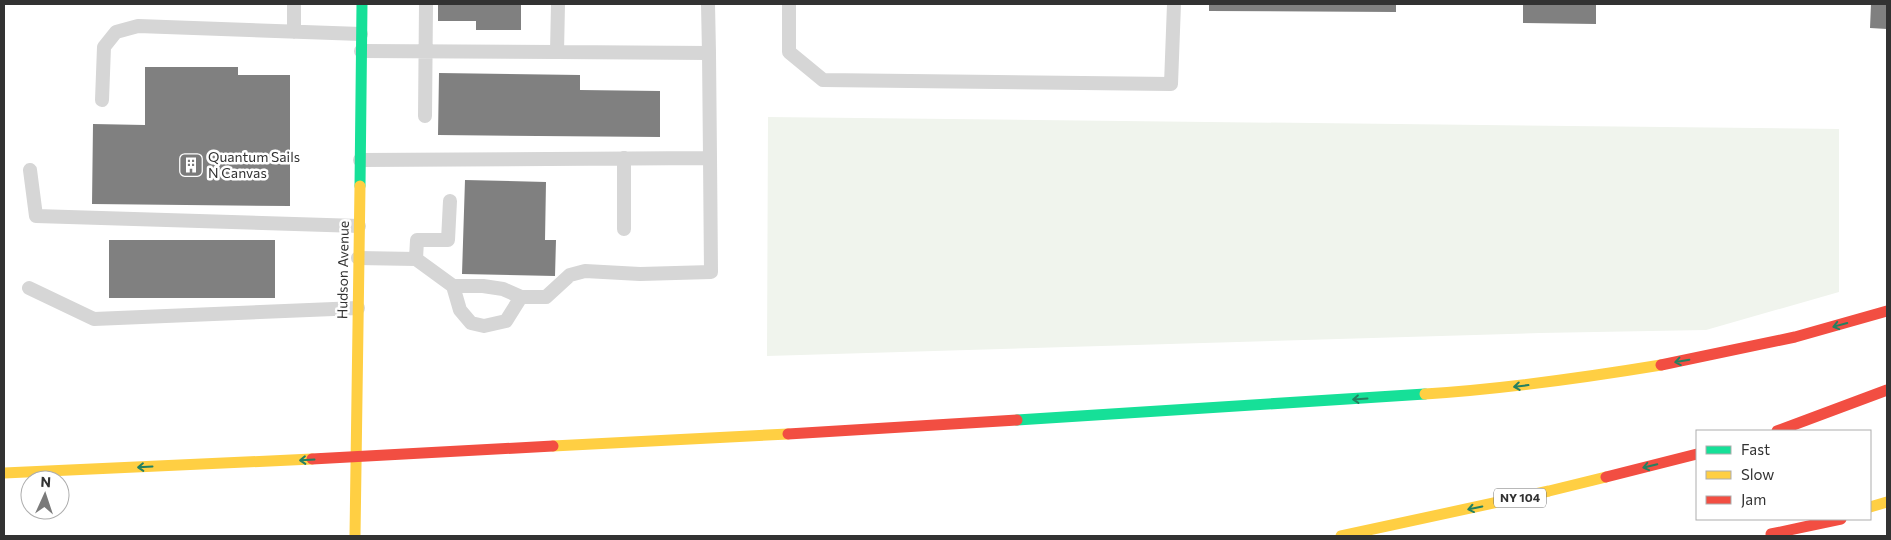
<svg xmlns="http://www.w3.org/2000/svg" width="1891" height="540" viewBox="0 0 1891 540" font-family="Commissioner,sans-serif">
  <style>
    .green { fill: #f0f4ed }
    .building { fill: #808080 }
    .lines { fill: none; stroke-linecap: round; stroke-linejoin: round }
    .lane { stroke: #d6d6d6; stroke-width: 14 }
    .fast { stroke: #16e098; stroke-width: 11 }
    .slow { stroke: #ffcf43; stroke-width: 11 }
    .jam { stroke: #f24e42; stroke-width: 11 }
    .oneway { stroke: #258060 }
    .labels { text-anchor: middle; stroke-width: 5; stroke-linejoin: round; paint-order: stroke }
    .shield { fill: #fff; stroke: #707070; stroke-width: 1 }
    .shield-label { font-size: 12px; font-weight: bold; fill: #323232 }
    .poi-label { font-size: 14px; fill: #323232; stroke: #fff; text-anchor: start }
    .street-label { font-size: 14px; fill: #323232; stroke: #fff }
  </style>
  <rect width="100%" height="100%" fill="#fff"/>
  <path class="green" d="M 768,117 L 1839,129 L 1839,292 L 1706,330 L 1540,333 L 767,356 Z"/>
  <path class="building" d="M 438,4 L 521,4 L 521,30 L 476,30 L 476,21 L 438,21 Z
    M 1209,4 L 1396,4 L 1396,12 L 1209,11 Z
    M 1523,4 L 1596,4 L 1596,24 L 1523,23 Z
    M 1871,4 L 1887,4 L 1887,29 L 1870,28 Z
    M 145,67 L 238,67 L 238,75 L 290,75 L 290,206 L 92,204 L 93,124 L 145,125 Z
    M 439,73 L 580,75 L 580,90 L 660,91 L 660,137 L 438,135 Z
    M 465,180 L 546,182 L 545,240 L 556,240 L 555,276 L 462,274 Z
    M 109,240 L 275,240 L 275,298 L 109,298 Z"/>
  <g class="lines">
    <path class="lane" d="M 708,4 L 709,53
      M 789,4 L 789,52 L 823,80 L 1171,84 L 1174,4
      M 294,32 L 294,4
      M 361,51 L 557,52 L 558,4
      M 102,100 L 104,47 L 116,32 L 138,26 L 361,34
      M 425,116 L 426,4
      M 624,158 L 624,229
      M 360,160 L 710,158 L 709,53 L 557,52
      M 30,170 L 36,216 L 359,226
      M 358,258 L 416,259 L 453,286 L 483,286 L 503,289 L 521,297 L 546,297 L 570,275 L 585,271 L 640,274 L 711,272 L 710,158
      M 416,259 L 417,240 L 448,240 L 450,201
      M 453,286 L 460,310 L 471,323 L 484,326 L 506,321 L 521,297
      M 29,288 L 94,319 L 358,308"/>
    <path class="fast" d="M 360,186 L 362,4
      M 1017,420 L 1425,394"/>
    <path class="slow" d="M 1425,394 C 1504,389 1582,378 1661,365
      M 553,446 L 788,434
      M 4,473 L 312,459
      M 1870,507 L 1887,502
      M 355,536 L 360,186
      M 1341,536 L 1549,491 L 1606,477"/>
    <path class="jam" d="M 1661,365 L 1795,337 L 1887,311
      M 1777,431 L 1887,390
      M 788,434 L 1017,420
      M 312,459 L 553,446
      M 1606,477 L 1697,454
      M 1771,534 L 1841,519"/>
  </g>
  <defs><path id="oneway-shaft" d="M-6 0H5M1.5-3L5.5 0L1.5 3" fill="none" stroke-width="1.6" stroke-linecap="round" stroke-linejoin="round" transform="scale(1.25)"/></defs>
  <g class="oneway">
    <use href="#oneway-shaft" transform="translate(1840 325) rotate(165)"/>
    <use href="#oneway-shaft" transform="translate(1682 361) rotate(170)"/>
    <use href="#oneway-shaft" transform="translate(1521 386) rotate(173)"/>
    <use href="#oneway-shaft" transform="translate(1360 399) rotate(176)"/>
    <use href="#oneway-shaft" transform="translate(307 460) rotate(177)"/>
    <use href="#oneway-shaft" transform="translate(1650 466) rotate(166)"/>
    <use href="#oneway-shaft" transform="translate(145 467) rotate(177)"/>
    <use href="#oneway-shaft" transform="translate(1475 508) rotate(168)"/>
  </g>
  <defs>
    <g id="building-square" transform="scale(1.25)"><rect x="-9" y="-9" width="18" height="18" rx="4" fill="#7a7a7a" stroke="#fff"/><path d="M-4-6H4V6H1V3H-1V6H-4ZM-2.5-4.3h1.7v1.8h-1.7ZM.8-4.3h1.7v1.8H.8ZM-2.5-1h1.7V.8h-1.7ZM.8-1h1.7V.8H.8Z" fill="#fff"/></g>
  </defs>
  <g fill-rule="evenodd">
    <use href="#building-square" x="191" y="165"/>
  </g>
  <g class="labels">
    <rect class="shield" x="1494" y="488.5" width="52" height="19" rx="4"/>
    <g class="shield-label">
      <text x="1520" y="502">NY 104</text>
    </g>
    <g class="poi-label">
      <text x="208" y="162">Quantum Sails<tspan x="208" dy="16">N Canvas</tspan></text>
    </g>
    <g class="street-label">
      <text transform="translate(343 270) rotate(-89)" y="5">Hudson Avenue</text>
    </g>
  </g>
  <rect width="1891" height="540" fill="none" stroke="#323232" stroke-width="10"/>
  <rect x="1696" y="430" width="175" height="90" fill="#ffffff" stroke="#adadad"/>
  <rect x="1706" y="446" width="25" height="8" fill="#16e098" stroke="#adadad"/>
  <text x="1741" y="455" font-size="15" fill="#323232">Fast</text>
  <rect x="1706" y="471" width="25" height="8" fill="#ffcf43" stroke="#adadad"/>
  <text x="1741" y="480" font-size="15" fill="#323232">Slow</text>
  <rect x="1706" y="496" width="25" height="8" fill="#f24e42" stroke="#adadad"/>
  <text x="1741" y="505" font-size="15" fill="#323232">Jam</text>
  <g transform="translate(45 495) rotate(3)"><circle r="24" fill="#ffffff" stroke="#adadad"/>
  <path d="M0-4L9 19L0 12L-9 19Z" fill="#7a7a7a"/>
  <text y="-8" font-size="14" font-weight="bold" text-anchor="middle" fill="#323232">N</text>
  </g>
</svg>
